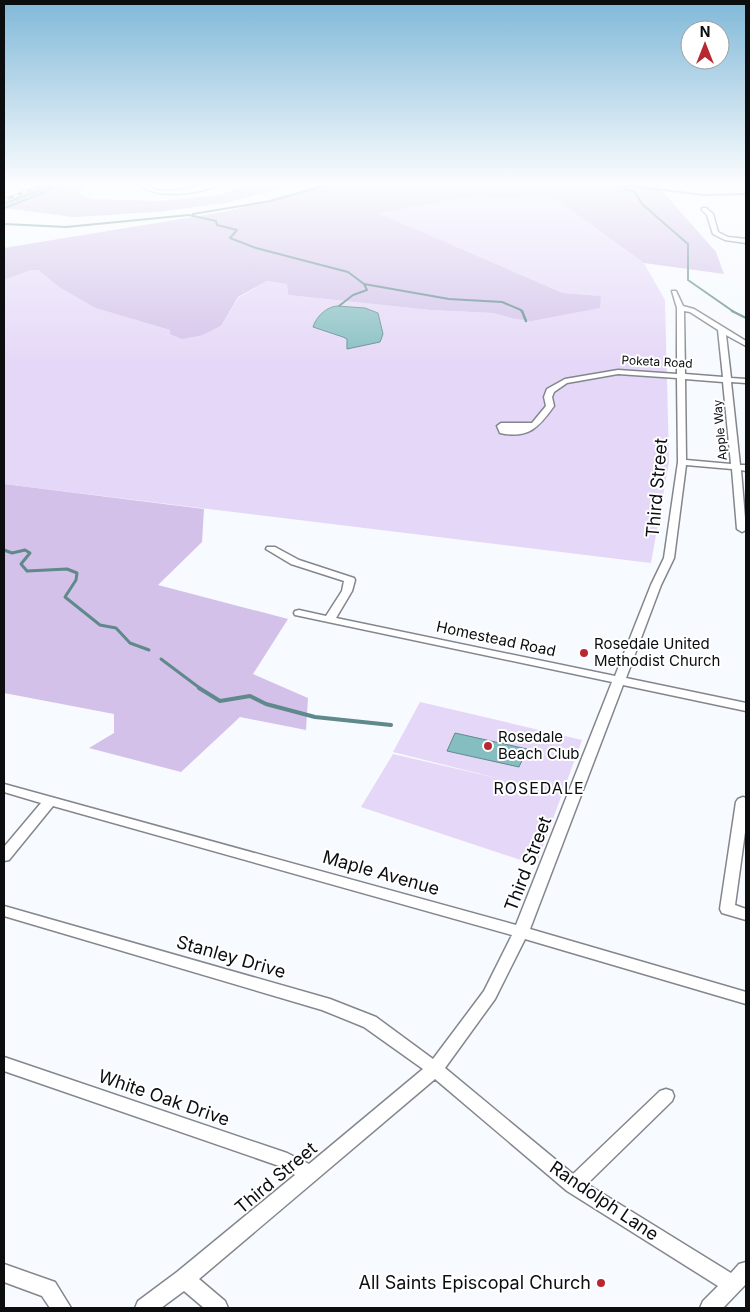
<svg xmlns="http://www.w3.org/2000/svg" width="750" height="1312" viewBox="0 0 750 1312" font-family="Inter,sans-serif">
  <style>
    .green { fill: #e5d7f7 }
    .forest { fill: #d3c1e9 }
    .water { fill: #85bec1; stroke: #60898c }
    .lines { fill: none; stroke-linecap: round; stroke-linejoin: round }
    .stream-far3 { stroke: #60898c; stroke-width: 2 }
    .stream-far2 { stroke: #60898c; stroke-width: 2.5 }
    .stream-far1 { stroke: #60898c; stroke-width: 3 }
    .stream { stroke: #60898c; stroke-width: 4 }
    .minor-casing { stroke: #83878d; stroke-width: 3 }
    .major-casing { stroke: #306e87; stroke-width: 2 }
    .minor { fill: #fff; fill-rule: evenodd }
    .major { fill: #8fc7dd; fill-rule: evenodd }
    .rail-casing { stroke: #636568; stroke-width: 3 }
    .rail { stroke: #fff; stroke-width: 2; stroke-dasharray: 5; stroke-linecap: butt }
    .poi-dot { fill: #b82831; stroke: #fff; stroke-width: 2 }
    .labels { text-anchor: middle; stroke-width: 4; stroke-linejoin: round; paint-order: stroke }
    .far-street-label { font-size: 12px; fill: #0b0d0f; stroke: #fff }
    .street-label { font-size: 15px; fill: #0b0d0f; stroke: #fff }
    .poi-label { font-size: 15px; fill: #0b0d0f; stroke: #fff; text-anchor: start }
    .neighbourhood-label { font-size: 16px; letter-spacing: 1px; fill: #0b0d0f; stroke: #fff }
    .near-street-label { font-size: 18px; fill: #0b0d0f; stroke: #fff }
    .near-poi-label { font-size: 18px; fill: #0b0d0f; stroke: #fff; text-anchor: end }
  </style>
  <rect width="100%" height="100%" fill="#f7fafe"/>
  <path class="green" d="M 550,195 L 644,263 L 665,300 L 669,462 L 651,563 L 4,484 L 4,280 L 31,270 L 38,270 L 59,287 L 95,308 L 170,330 L 170,334 L 203,335 L 221,326 L 238,298 L 267,281 L 287,284 L 288,295 L 430,310 L 493,313 L 511,318 L 599,308 L 601,296 L 563,293 L 377,213 L 477,196 L 500,199 Z
    M 420,702 L 582,740 L 536,865 L 361,807 L 393,754 L 505,780 L 393,752 Z"/>
  <path class="forest" d="M 69,184 L 96,184 L 77,193 L 91,199 L 160,201 L 219,195 L 249,184 L 295,184 L 226,203 L 158,212 L 73,217 L 4,208 Z
    M 324,184 L 656,184 L 716,252 L 724,274 L 644,263 L 550,195 L 500,199 L 477,196 L 378,213 L 563,293 L 601,296 L 600,308 L 531,321 L 511,318 L 493,313 L 430,310 L 288,295 L 287,284 L 267,281 L 238,297 L 221,326 L 203,335 L 182,339 L 170,334 L 170,330 L 95,308 L 59,287 L 38,270 L 31,270 L 4,280 L 4,248 L 229,211 Z
    M 4,484 L 204,509 L 202,542 L 158,585 L 288,619 L 253,674 L 308,698 L 306,730 L 240,717 L 181,772 L 89,748 L 114,733 L 114,714 L 4,693 Z"/>
  <path class="water" d="M 337,306 L 365,308 L 378,313 L 383,334 L 380,342 L 347,349 L 347,339 L 343,337 L 313,327 C 316,317 326,307 337,306 Z
    M 455,733 L 527,749 L 519,767 L 447,751 Z"/>
  <g class="lines">
    <path class="stream-far3" d="M 612,184 L 635,192 L 642,204 L 688,244 L 688,280 L 734,312
      M 615,184 L 704,195 L 746,194
      M 193,214 L 271,201 L 331,184
      M 4,224 L 66,227 L 189,215 L 216,221 L 217,225 L 237,230 L 230,238 L 256,248 L 348,272 L 364,284 L 449,299 L 502,302 L 521,310 L 522,312
      M 339,306 L 353,295 L 367,290 L 364,284"/>
    <path class="stream-far2" d="M 522,311 L 526,321
      M 732,311 L 746,318"/>
    <path class="stream-far1" d="M 4,550 L 12,553 L 25,550 L 30,553 L 21,564 L 27,571 L 67,569 L 77,573 L 76,580 L 65,597 L 100,625 L 116,628 L 130,643 L 149,650
      M 161,659 L 201,689"/>
    <path class="stream" d="M 199,688 L 220,701 L 250,696 L 266,704 L 315,717 L 391,725"/>
    <g class="minor-casing">
      <path id="minor" d="M 139,184 L 145,184 C 166,201 197,182 221,184 C 202,194 155,200 139,184 Z
        M 702,208 L 706,208 L 713,214 L 718,232 L 728,237 L 746,239 L 746,243 L 725,240 L 713,234 L 707,215 L 702,210 Z
        M 672,291 L 676,291 L 683,306 L 694,309 L 746,341 L 746,346 L 726,335 L 731,378 L 746,379 L 746,383 L 731,382 L 740,465 L 746,465 L 746,471 L 741,470 L 746,530 L 742,532 L 737,529 L 732,469 L 686,465 L 674,558 L 661,585 L 626,678 L 746,703 L 746,711 L 623,685 L 530,929 L 746,992 L 746,1004 L 525,939 L 495,999 L 445,1068 L 573,1174 L 660,1091 L 666,1089 L 672,1091 L 674,1096 L 672,1101 L 587,1184 L 731,1273 L 739,1264 L 746,1262 L 746,1284 L 723,1308 L 700,1308 L 703,1301 L 718,1286 L 567,1191 L 435,1079 L 199,1279 L 225,1301 L 228,1308 L 204,1308 L 184,1291 L 161,1308 L 135,1308 L 138,1301 L 177,1272 L 295,1175 L 282,1167 L 4,1071 L 4,1057 L 287,1153 L 309,1164 L 423,1069 L 364,1027 L 322,1010 L 4,916 L 4,906 L 330,999 L 376,1017 L 433,1059 L 484,991 L 512,935 L 53,806 L 9,860 L 4,861 L 4,847 L 41,803 L 4,792 L 4,784 L 516,925 L 612,682 L 295,615 L 294,613 L 295,611 L 299,610 L 326,616 L 342,591 L 344,581 L 291,564 L 266,549 L 267,547 L 275,547 L 299,560 L 354,578 L 355,580 L 352,591 L 336,618 L 615,676 L 651,585 L 664,558 L 678,462 L 677,378 L 618,374 L 567,383 L 554,392 L 552,397 L 554,406 C 539,427 529,439 500,433 L 497,426 L 501,423 L 532,423 L 546,406 L 544,397 L 547,389 L 565,379 L 618,370 L 677,374 L 677,308 ZM 684,311 L 690,312 L 718,330 L 723,377 L 685,374 ZM 685,379 L 723,382 L 731,464 L 686,460 Z
        M 743,797 L 746,798 L 746,825 L 735,905 L 746,909 L 746,920 L 722,913 L 720,909 L 736,802 L 738,799 Z
        M 4,1264 L 55,1282 L 71,1308 L 50,1308 L 42,1296 L 4,1282 Z"/>
    </g>
    <g class="major-casing">
      <path id="major" d="M 56,184 L 64,184 L 4,208 L 4,204 Z"/>
    </g>
    <use href="#minor" class="minor"/>
    <use href="#major" class="major"/>
    <g class="rail-casing">
      <path id="rail" d="M 4,200 L 46,184"/>
    </g>
    <use href="#rail" class="rail"/>
  </g>
  <linearGradient id="sky" x2="0" y2="1"><stop stop-color="#80b8d8"/><stop offset="0.5" stop-color="#fbfdff"/><stop offset="1" stop-color="#fbfdff" stop-opacity="0"/></linearGradient>
  <rect width="750" height="367" fill="url(#sky)"/>
  <g class="poi-dot">
    <circle cx="584" cy="653" r="5"/>
    <circle cx="488" cy="746" r="5"/>
    <circle cx="601" cy="1283" r="5"/>
  </g>
  <g class="labels">
    <g class="far-street-label">
      <text transform="translate(657 362) rotate(3)" y="4">Poketa Road</text>
      <text transform="translate(720 430) rotate(-95)" y="4">Apple Way</text>
    </g>
    <g class="street-label">
      <text transform="translate(496 639) rotate(12)" y="5">Homestead Road</text>
    </g>
    <g class="poi-label">
      <text x="594" y="649">Rosedale United<tspan x="594" dy="17">Methodist Church</tspan></text>
      <text x="498" y="742">Rosedale<tspan x="498" dy="17">Beach Club</tspan></text>
    </g>
    <g class="neighbourhood-label">
      <text x="539" y="794">ROSEDALE</text>
    </g>
    <g class="near-street-label">
      <text transform="translate(657 488) rotate(-85)" y="6">Third Street</text>
      <text transform="translate(528 864) rotate(-69)" y="6">Third Street</text>
      <text transform="translate(381 873) rotate(16)" y="6">Maple Avenue</text>
      <text transform="translate(231 957) rotate(16)" y="6">Stanley Drive</text>
      <text transform="translate(164 1098) rotate(19)" y="6">White Oak Drive</text>
      <text transform="translate(276 1178) rotate(-40)" y="6">Third Street</text>
      <text transform="translate(604 1201) rotate(34)" y="6">Randolph Lane</text>
    </g>
    <g class="near-poi-label">
      <text x="591" y="1289">All Saints Episcopal Church</text>
    </g>
  </g>
  <rect width="750" height="1312" fill="none" stroke="#0b0d0f" stroke-width="10"/>
  <g transform="translate(705 45)"><circle r="24" fill="#ffffff" stroke="#9d9e9f"/>
  <path d="M0-4L9 19L0 12L-9 19Z" fill="#b82831"/>
  <text y="-8" font-size="14" font-weight="bold" text-anchor="middle" fill="#0b0d0f">N</text>
  </g>
</svg>
